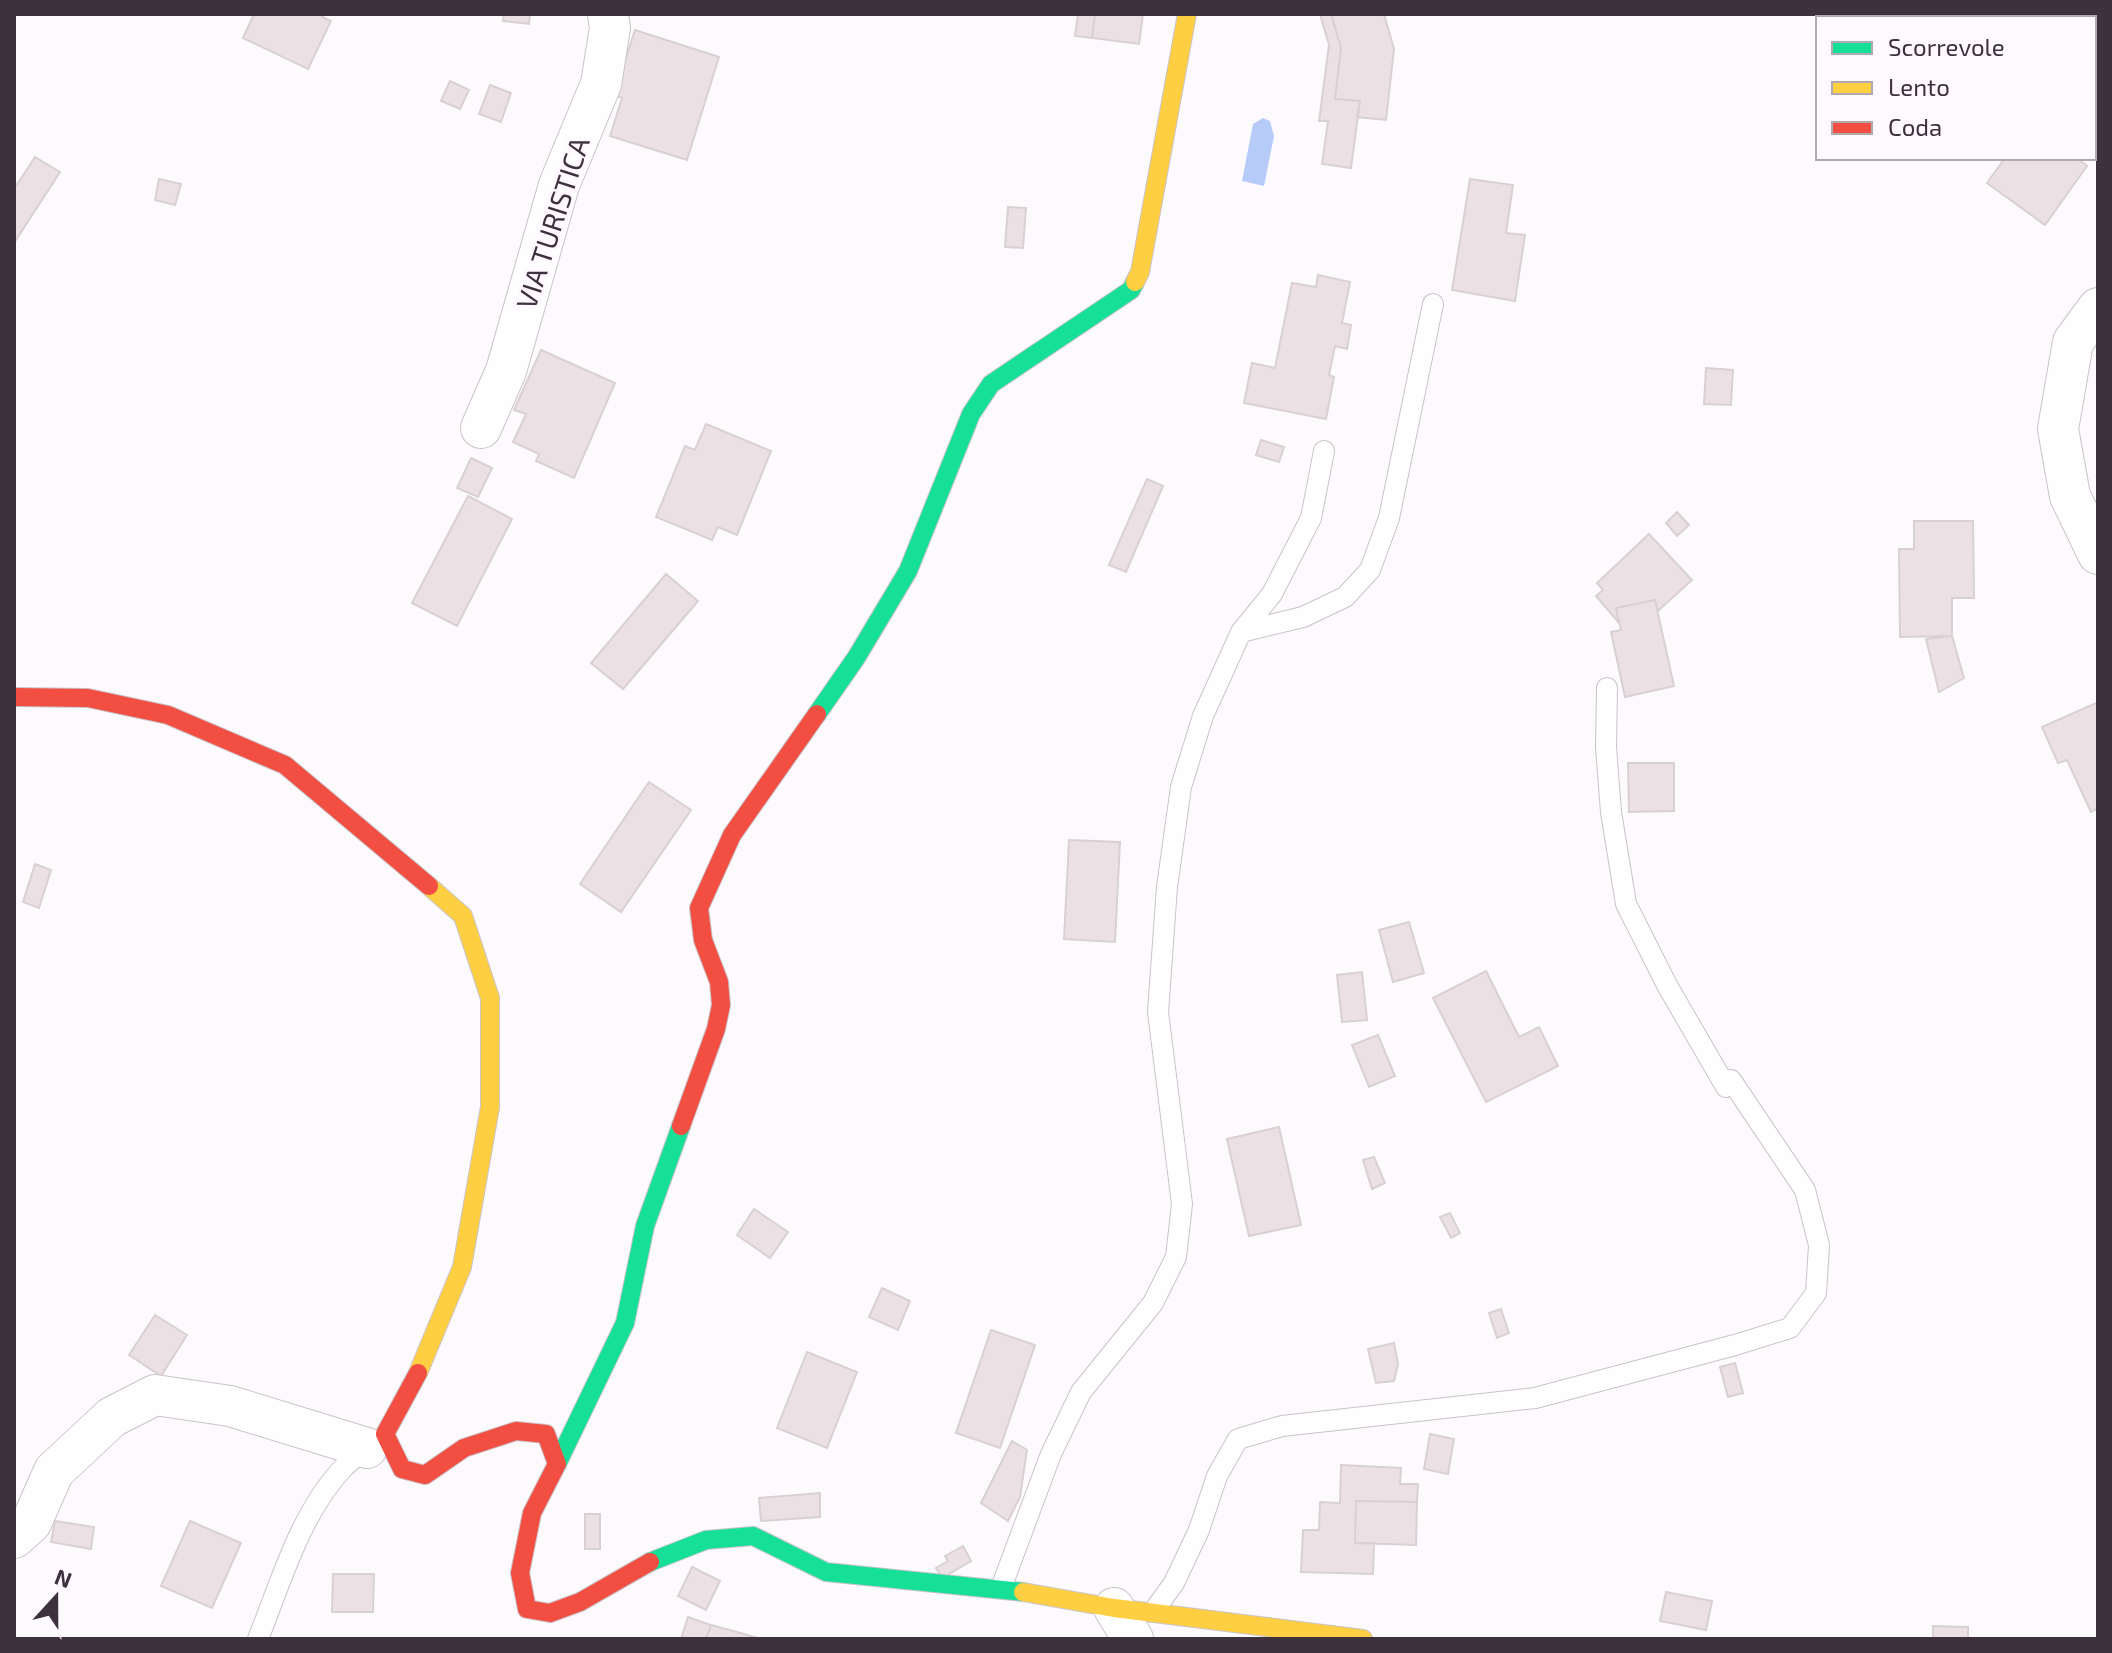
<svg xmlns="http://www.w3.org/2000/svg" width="2112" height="1653" viewBox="0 0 2112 1653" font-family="'Exo 2',sans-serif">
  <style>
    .water { fill: #b6cbf7 }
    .building { fill: #ebe1e5; stroke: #d9d0d4; stroke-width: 2 }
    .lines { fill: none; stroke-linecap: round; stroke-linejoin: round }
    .lane-casing { stroke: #c9c3c9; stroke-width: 22 }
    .street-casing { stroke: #c9c3c9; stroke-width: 42 }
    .fast-casing { stroke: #c9c3c9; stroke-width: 20 }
    .slow-casing { stroke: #c9c3c9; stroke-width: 20 }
    .jam-casing { stroke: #c9c3c9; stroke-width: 20 }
    .lane { stroke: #fffeff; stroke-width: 20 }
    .street { stroke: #fffeff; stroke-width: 40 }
    .fast { stroke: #16e098; stroke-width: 18 }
    .slow { stroke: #ffcf43; stroke-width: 18 }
    .jam { stroke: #f24e42; stroke-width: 18 }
    .labels { text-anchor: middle; stroke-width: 7; stroke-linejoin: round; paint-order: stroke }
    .street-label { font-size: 28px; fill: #3c313c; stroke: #fef9fe }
  </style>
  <rect width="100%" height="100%" fill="#fdfafd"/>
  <path class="water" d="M 1263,118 L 1270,121 L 1274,136 L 1264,186 L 1242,181 L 1253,124 Z"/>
  <path class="building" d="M 254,14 L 324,14 L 322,17 L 331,21 L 308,69 L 243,38 Z
    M 504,14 L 530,14 L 529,24 L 503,21 Z
    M 1078,14 L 1095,14 L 1092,38 L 1075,36 Z
    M 1095,14 L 1143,14 L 1139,44 L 1092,38 Z
    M 1320,14 L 1331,14 L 1341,48 L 1335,99 L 1360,101 L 1351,168 L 1322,164 L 1328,121 L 1319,121 L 1329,45 Z
    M 1331,14 L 1384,14 L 1394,49 L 1386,120 L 1357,117 L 1360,101 L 1335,99 L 1341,48 Z
    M 635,30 L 719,57 L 687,160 L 610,136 L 622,98 L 614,95 Z
    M 450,81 L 469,90 L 460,109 L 441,101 Z
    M 490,85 L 511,93 L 501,122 L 479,114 Z
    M 2094,113 L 2098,116 L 2098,154 L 2094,151 Z
    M 35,157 L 60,172 L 14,243 L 14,189 Z
    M 2005,158 L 2077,158 L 2087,166 L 2045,225 L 1987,183 Z
    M 159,179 L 181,184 L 175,205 L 155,200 Z
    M 1470,179 L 1513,185 L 1506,233 L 1525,235 L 1515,301 L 1452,290 Z
    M 1008,207 L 1026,208 L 1023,248 L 1005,247 Z
    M 1318,275 L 1350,282 L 1342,323 L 1351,325 L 1347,349 L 1335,346 L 1329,375 L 1334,377 L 1326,419 L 1244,403 L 1252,363 L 1275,368 L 1292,283 L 1316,287 Z
    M 541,350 L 615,383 L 574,478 L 536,461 L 539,454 L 513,442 L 526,414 L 514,410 Z
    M 1706,368 L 1733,370 L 1731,405 L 1704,404 Z
    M 706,424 L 771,451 L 737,535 L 718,527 L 712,540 L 656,517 L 685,446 L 695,450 Z
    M 1261,440 L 1284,447 L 1279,462 L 1256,455 Z
    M 471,458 L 492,468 L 478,497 L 457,488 Z
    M 1147,479 L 1163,486 L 1126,572 L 1109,565 Z
    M 468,496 L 512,519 L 457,626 L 412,603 Z
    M 1677,512 L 1689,525 L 1677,536 L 1666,523 Z
    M 1914,521 L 1973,521 L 1974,598 L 1952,598 L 1952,636 L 1900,637 L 1899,549 L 1914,549 Z
    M 1649,534 L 1692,580 L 1658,611 L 1655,600 L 1616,608 L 1619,623 L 1596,596 L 1603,590 L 1597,583 Z
    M 666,574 L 698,601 L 623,689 L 591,663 Z
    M 1655,600 L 1674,686 L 1625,697 L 1611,632 L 1621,630 L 1616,608 Z
    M 1952,636 L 1964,678 L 1939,692 L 1926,639 Z
    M 2096,703 L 2098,708 L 2098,808 L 2091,812 L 2067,760 L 2058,763 L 2042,727 Z
    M 1628,763 L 1674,763 L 1674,811 L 1629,812 Z
    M 649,782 L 691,810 L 621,912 L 580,884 Z
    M 1069,840 L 1120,842 L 1115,942 L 1064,939 Z
    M 35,864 L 51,870 L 39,908 L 23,902 Z
    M 1409,922 L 1424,973 L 1393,982 L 1379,930 Z
    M 1486,971 L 1519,1037 L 1539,1027 L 1558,1066 L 1486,1102 L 1433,998 Z
    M 1362,972 L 1367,1020 L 1342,1022 L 1337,975 Z
    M 1378,1035 L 1395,1076 L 1369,1087 L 1352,1045 Z
    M 1279,1127 L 1301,1225 L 1249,1236 L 1227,1139 Z
    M 1374,1157 L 1385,1183 L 1372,1189 L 1363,1160 Z
    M 754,1209 L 788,1232 L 770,1258 L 737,1235 Z
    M 1450,1213 L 1460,1233 L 1451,1238 L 1440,1217 Z
    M 882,1288 L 910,1301 L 898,1330 L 869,1317 Z
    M 1501,1309 L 1509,1333 L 1497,1338 L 1489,1313 Z
    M 155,1315 L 187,1335 L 161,1376 L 129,1355 Z
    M 991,1330 L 1035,1345 L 1000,1448 L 956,1433 Z
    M 1394,1343 L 1398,1364 L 1394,1381 L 1376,1383 L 1368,1349 Z
    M 807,1352 L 857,1372 L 827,1448 L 777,1428 Z
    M 1735,1363 L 1743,1393 L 1728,1397 L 1720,1367 Z
    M 1430,1434 L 1454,1439 L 1448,1474 L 1424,1469 Z
    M 1012,1441 L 1027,1450 L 1020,1497 L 1008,1521 L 981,1503 Z
    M 1341,1465 L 1401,1468 L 1400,1484 L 1418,1484 L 1417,1502 L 1356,1501 L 1355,1543 L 1374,1543 L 1373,1574 L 1301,1572 L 1303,1530 L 1319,1530 L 1320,1502 L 1340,1503 Z
    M 820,1493 L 820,1517 L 761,1521 L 759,1498 Z
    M 1356,1501 L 1417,1502 L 1416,1545 L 1355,1543 Z
    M 585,1514 L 600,1514 L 600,1549 L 585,1549 Z
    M 55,1521 L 94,1527 L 91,1549 L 51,1542 Z
    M 190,1521 L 241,1543 L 212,1608 L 161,1586 Z
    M 963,1546 L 971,1561 L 942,1578 L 936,1568 L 948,1561 L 945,1556 Z
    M 692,1567 L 720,1581 L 706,1610 L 678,1596 Z
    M 333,1574 L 374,1574 L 373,1612 L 332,1612 Z
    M 1666,1592 L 1712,1601 L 1706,1630 L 1660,1621 Z
    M 688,1617 L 711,1625 L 706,1639 L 681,1639 Z
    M 711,1625 L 744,1634 L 761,1639 L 706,1639 Z
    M 1933,1626 L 1968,1627 L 1968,1639 L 1933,1639 Z"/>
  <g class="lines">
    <g class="lane-casing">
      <path id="lane" d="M 1241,632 L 1303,617 L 1345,597 L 1370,570 L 1389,518 L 1433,304
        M 1001,1588 L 1051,1454 L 1081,1392 L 1153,1303 L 1176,1257 L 1182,1204 L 1158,1012 L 1167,887 L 1181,787 L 1203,716 L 1241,632 L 1272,594 L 1311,518 L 1324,451
        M 1153,1612 L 1174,1583 L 1199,1530 L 1217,1476 L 1238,1439 L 1282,1426 L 1535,1398 L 1735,1345 L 1790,1328 L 1816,1293 L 1819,1245 L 1805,1190 L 1731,1080 L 1726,1087 L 1668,987 L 1626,904 L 1611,812 L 1606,747 L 1607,688
        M 258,1639 C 281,1582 300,1513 344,1467 C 351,1460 360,1454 368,1447"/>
    </g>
    <g class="street-casing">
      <path id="street" d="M 2098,308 L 2073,342 L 2058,429 L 2070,496 L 2098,554
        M 481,428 L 506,371 L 559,185 L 601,84 L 610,28 L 608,14
        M 14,1538 L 31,1523 L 54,1471 L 112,1417 L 155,1395 L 230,1406 L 367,1448
        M 1114,1608 L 1133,1639"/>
    </g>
    <g class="fast-casing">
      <path id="fast" d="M 817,714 L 856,658 L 908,571 L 971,414 L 991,384 L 1131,290 L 1135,282
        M 557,1464 L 625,1323 L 645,1226 L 681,1126
        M 650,1562 L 706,1540 L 753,1536 L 826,1572 L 1023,1592"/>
    </g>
    <g class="slow-casing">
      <path id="slow" d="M 1135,282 L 1140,272 L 1187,14
        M 418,1373 L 462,1267 L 490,1107 L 490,998 L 463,916 L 429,886
        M 1023,1592 L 1114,1608 L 1363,1639"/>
    </g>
    <g class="jam-casing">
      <path id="jam" d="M 14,697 L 88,698 L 168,715 L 285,765 L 429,886
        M 681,1126 L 716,1029 L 721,1005 L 719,982 L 703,940 L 699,908 L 732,835 L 817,714
        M 418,1373 L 385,1434 L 402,1469 L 425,1475 L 464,1448 L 516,1431 L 546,1434 L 557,1464 L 532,1513 L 520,1573 L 527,1609 L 550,1613 L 580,1602 L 650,1562"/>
    </g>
    <use href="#lane" class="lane"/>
    <use href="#street" class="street"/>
    <use href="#fast" class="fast"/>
    <use href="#slow" class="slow"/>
    <use href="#jam" class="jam"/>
  </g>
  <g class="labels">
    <g class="street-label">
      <text transform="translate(553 223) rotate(-72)" y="10">VIA TURISTICA</text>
    </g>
  </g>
  <rect width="2112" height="1653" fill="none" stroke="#3c313c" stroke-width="32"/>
  <rect x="1816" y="16" width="280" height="144" fill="#fef9fe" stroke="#b0a9b0" stroke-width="2"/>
  <rect x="1832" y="42" width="40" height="12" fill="#16e098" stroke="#b0a9b0" stroke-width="2"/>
  <text x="1888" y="56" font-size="24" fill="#3c313c">Scorrevole</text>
  <rect x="1832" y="82" width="40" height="12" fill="#ffcf43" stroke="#b0a9b0" stroke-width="2"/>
  <text x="1888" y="96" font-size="24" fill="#3c313c">Lento</text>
  <rect x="1832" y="122" width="40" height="12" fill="#f24e42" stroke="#b0a9b0" stroke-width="2"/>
  <text x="1888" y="136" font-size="24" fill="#3c313c">Coda</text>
  <g transform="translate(56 1597) rotate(21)" stroke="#fef9fe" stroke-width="6" paint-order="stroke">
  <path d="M0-6L14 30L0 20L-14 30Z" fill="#3c313c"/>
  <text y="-12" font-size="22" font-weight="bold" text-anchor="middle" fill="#3c313c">N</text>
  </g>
</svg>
